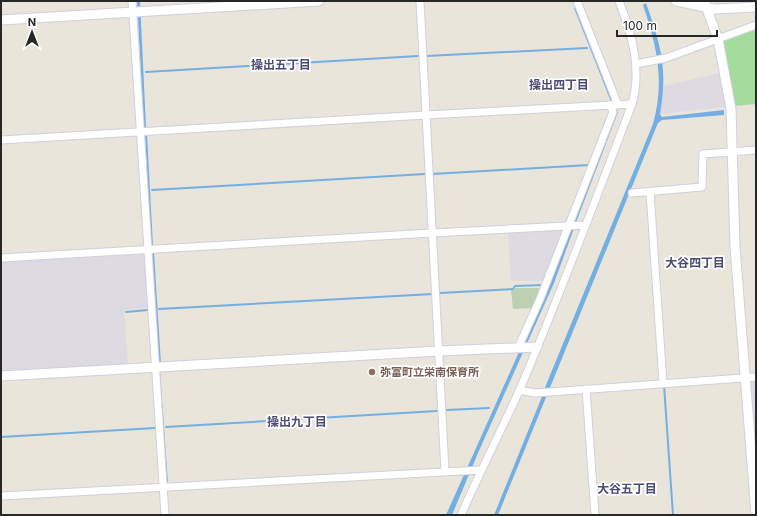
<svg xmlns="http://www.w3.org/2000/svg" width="757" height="516" viewBox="0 0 757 516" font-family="Inter,'Noto Sans JP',sans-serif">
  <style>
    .industrial { fill: #dedae1 }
    .green { fill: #a3db9a }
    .cemetery { fill: #bbd1b2 }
    .water { fill: #74afe3 }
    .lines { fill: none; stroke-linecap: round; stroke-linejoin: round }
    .stream { stroke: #74afe3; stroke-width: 2 }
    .minor-casing { stroke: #d0cfdf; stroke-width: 9 }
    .tertiary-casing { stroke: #d0cfdf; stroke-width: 11 }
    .minor { stroke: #fff; stroke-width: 7 }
    .tertiary { stroke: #fff; stroke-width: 9 }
    .education-dot { fill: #8d6e63; stroke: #fff; stroke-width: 1.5 }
    .labels { text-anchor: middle; stroke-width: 3.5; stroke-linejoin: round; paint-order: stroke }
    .education-label { font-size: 11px; font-weight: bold; fill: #785e54; stroke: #fff; text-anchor: start }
    .neighbourhood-label { font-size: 12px; font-weight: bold; fill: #4d4c73; stroke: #fff }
  </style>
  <rect width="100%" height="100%" fill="#e9e5da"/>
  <path class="industrial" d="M 719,73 L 726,107 L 660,114 L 664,86 Z
    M 564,229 L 544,281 L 511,281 L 508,231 Z
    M 145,254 L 148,308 L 124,310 L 128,366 L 1,373 L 1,262 Z
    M 756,379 L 756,474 L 749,381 Z"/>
  <path class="green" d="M 756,27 L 756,104 L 734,106 L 722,41 Z"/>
  <path class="cemetery" d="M 515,288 L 542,288 L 534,308 L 513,309 L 511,290 L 514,290 Z"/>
  <path class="water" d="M 137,1 L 140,1 L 146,127 L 144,127 Z
    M 646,3 C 661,46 668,69 660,114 L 662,117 L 724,110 L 724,115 L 662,120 L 658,123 L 498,515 L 494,515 L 543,394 L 544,390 L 653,124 C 665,80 657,47 643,5 Z
    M 578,7 L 618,112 L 577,220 L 554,283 L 478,453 L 452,515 L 446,515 L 519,352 L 615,112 L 574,8 Z
    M 145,134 L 147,134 L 153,246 L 151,246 Z
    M 152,253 L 154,253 L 161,364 L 158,364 Z
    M 159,371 L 160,371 L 168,483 L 165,483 Z"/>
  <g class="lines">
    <path class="stream" d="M 426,56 L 587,48
      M 146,72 L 418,56
      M 432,174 L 589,165
      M 152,190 L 425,174
      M 440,293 L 513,289 L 515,286 L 543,285
      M 159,309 L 433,294
      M 126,312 L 148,310
      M 664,385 L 673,515
      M 447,410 L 489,408
      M 166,427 L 437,411
      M 1,437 L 155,428"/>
    <g class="minor-casing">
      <path id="minor" d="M 132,1 L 165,515
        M 420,1 L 445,471
        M 577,1 L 618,105
        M 636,64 L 666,58 L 756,25
        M 1,140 L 426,115 L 632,104
        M 650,192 L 663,383
        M 632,193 L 702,187 L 703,154 L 756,150
        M 1,258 L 432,233 L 585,225
        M 518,348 L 540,299 L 613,112 L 610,105
        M 586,389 L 595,515
        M 519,390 L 535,393 L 550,392 L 756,377
        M 1,496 L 481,470
        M 461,515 C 480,472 501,431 520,389 C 560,295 596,199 632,104 C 642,69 632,34 619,1"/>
    </g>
    <g class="tertiary-casing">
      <path id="tertiary" d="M 676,1 L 715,9 L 756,7
        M 704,1 L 718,39 L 731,109 L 735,247 L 756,515
        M 1,20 L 319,1
        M 1,376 L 439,351 L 537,347"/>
    </g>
    <use href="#minor" class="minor"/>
    <use href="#tertiary" class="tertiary"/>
  </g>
  <circle class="education-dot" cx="372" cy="372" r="4"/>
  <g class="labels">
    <g class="education-label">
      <text x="380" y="376">弥富町立栄南保育所</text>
    </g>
    <g class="neighbourhood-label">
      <text x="281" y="69">操出五丁目</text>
      <text x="559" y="89">操出四丁目</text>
      <text x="695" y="267">大谷四丁目</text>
      <text x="297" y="426">操出九丁目</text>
      <text x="627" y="493">大谷五丁目</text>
    </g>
  </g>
  <rect width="757" height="516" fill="none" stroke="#272727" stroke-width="4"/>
  <g transform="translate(32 32)" stroke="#ffffff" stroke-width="3" paint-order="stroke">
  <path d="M0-3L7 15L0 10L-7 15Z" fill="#272727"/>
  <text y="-6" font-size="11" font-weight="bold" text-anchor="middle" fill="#272727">N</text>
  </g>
  <path d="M617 30v6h100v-6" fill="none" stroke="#272727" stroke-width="2"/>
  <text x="623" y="30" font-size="12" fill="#272727" stroke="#ffffff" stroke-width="3" paint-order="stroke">100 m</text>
</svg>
